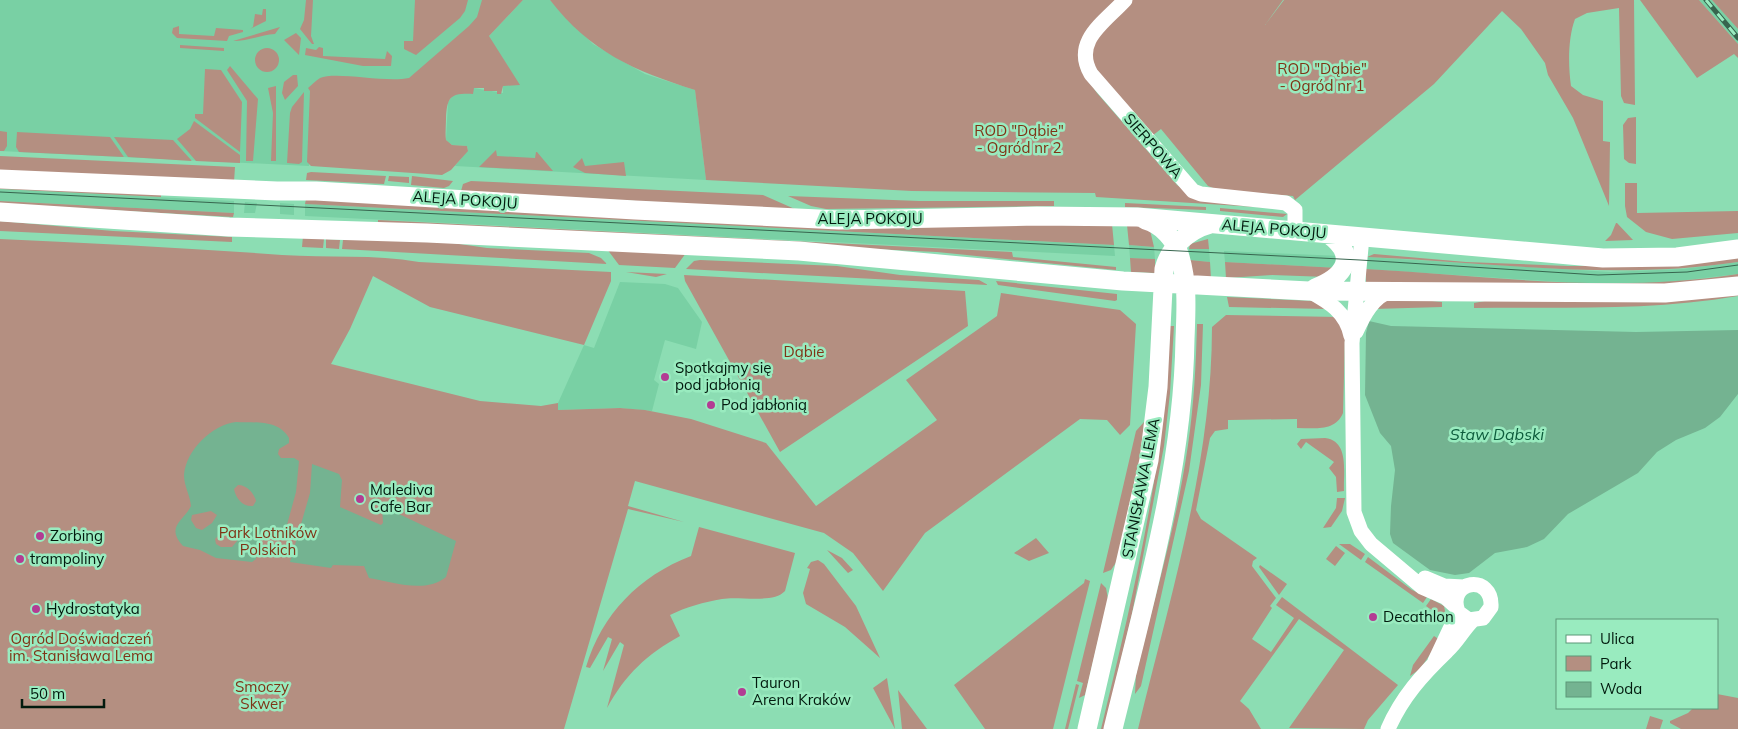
<svg xmlns="http://www.w3.org/2000/svg" width="1738" height="729" viewBox="0 0 1738 729" font-family="Mulish,sans-serif">
  <style>
    .built { fill: #79d0a4 }
    .green { fill: #b48f81 }
    .water { fill: #74b391; fill-rule: evenodd }
    .lines { fill: none; stroke-linecap: round; stroke-linejoin: round }
    .minor { stroke: #fff; stroke-width: 15 }
    .major { stroke: #fff; stroke-width: 19 }
    .tram { stroke: #37654e; stroke-width: 1 }
    .rail-casing { stroke: #37654e; stroke-width: 5 }
    .rail { stroke: #99ebbf; stroke-width: 3; stroke-dasharray: 9; stroke-linecap: butt }
    .poi-dot { fill: #b33c93; stroke: #99ebbf; stroke-width: 2 }
    .labels { text-anchor: middle; stroke-width: 5; stroke-linejoin: round; paint-order: stroke }
    .park-label { font-size: 15px; fill: #7f3417; stroke: #99ebbf }
    .street-label { font-size: 15px; fill: #021a0e; stroke: #99ebbf }
    .poi-label { font-size: 15px; fill: #021a0e; stroke: #99ebbf; text-anchor: start }
    .water-label { font-size: 16px; font-style: italic; fill: #0d5c3c; stroke: #99ebbf }
  </style>
  <rect width="100%" height="100%" fill="#8cddb3"/>
  <path class="built" d="M 0,0 L 487,0 L 477,27 L 408,79 L 391,82 L 315,86 L 309,166 L 0,151 Z
    M 523,0 L 550,0 L 593,44 L 645,74 L 695,90 L 706,180 L 455,166 L 468,150 L 467,146 L 452,145 L 446,140 L 448,102 L 453,95 L 474,88 L 503,93 L 503,86 L 489,36 Z
    M 1699,0 L 1712,0 L 1718,6 L 1738,29 L 1738,44 Z
    M 0,189 L 234,201 L 234,213 L 0,201 Z
    M 245,202 L 257,203 L 255,213 L 244,213 Z
    M 280,203 L 294,204 L 294,215 L 280,214 Z
    M 305,204 L 1114,245 L 1115,256 L 305,216 Z
    M 1129,245 L 1154,247 L 1155,259 L 1130,258 Z
    M 1189,249 L 1209,249 L 1210,262 L 1190,260 Z
    M 1224,251 L 1341,256 L 1339,268 L 1225,262 Z
    M 1367,257 L 1611,272 L 1683,269 L 1738,262 L 1738,274 L 1661,283 L 1591,284 L 1366,269 Z
    M 620,282 L 665,284 L 678,288 L 702,322 L 696,349 L 665,340 L 654,380 L 659,384 L 652,411 L 620,408 L 558,410 L 558,403 L 584,345 L 594,348 Z"/>
  <path class="green" d="M 306,0 L 313,0 L 311,36 L 314,44 L 312,44 L 300,29 L 304,20 Z
    M 415,0 L 468,0 L 465,11 L 460,18 L 416,55 L 404,49 L 404,41 L 413,41 Z
    M 482,0 L 523,0 L 489,36 L 520,85 L 503,86 L 501,94 L 497,94 L 497,91 L 484,91 L 484,88 L 474,88 L 473,94 C 450,93 447,97 446,119 C 446,126 445,133 446,140 L 452,145 L 467,146 L 468,151 L 451,170 L 442,175 L 311,166 L 307,162 L 310,91 L 308,88 C 312,85 315,81 320,78 C 336,71 385,83 409,78 L 469,26 L 477,17 Z
    M 550,0 L 1118,0 L 1087,30 L 1080,43 L 1078,57 L 1081,70 L 1097,93 L 1177,185 L 1192,195 L 1286,209 L 1096,197 L 1095,193 L 912,191 L 706,180 L 695,90 C 635,71 590,52 550,0 Z
    M 1131,0 L 1283,0 L 1265,25 L 1284,0 L 1634,0 L 1635,105 L 1624,103 L 1621,96 L 1619,8 L 1587,13 L 1575,19 C 1568,38 1568,65 1571,86 L 1583,95 L 1603,101 L 1603,141 L 1610,142 L 1609,206 L 1573,118 L 1548,75 L 1545,63 L 1521,29 L 1502,11 L 1434,84 L 1295,200 L 1293,196 L 1218,190 L 1208,186 L 1161,129 L 1152,136 L 1090,62 L 1092,42 Z
    M 1640,0 L 1699,0 L 1738,44 L 1738,58 L 1734,54 L 1697,78 Z
    M 1712,0 L 1738,0 L 1738,29 Z
    M 263,9 L 266,9 L 266,21 L 250,29 L 253,27 L 255,14 L 262,15 Z
    M 179,26 L 179,34 L 214,36 L 216,28 L 243,30 L 243,32 L 229,36 L 227,41 L 177,38 L 172,33 L 173,28 Z
    M 280,27 L 275,34 C 260,35 248,41 233,41 Z
    M 296,33 L 301,38 L 299,55 L 284,40 Z
    M 180,45 L 224,48 L 224,51 L 180,48 Z
    M 319,47 L 323,48 L 323,56 L 385,59 L 387,51 L 392,56 L 391,66 L 363,66 L 305,55 L 306,48 L 316,50 Z
    M255 60a12 12 0 1 1 24 0a12 12 0 1 1-24 0Z
    M 230,66 L 258,99 L 253,161 L 246,161 L 247,101 L 227,70 Z
    M 205,69 L 221,70 L 242,102 L 240,152 L 195,118 L 195,114 L 203,114 Z
    M 293,75 L 297,75 L 298,86 L 285,100 L 282,93 L 284,82 Z
    M 276,86 L 276,161 L 271,161 L 273,113 L 268,88 Z
    M 304,92 L 302,162 L 299,164 L 287,163 L 290,113 L 292,107 Z
    M 1636,117 L 1636,164 L 1629,163 L 1624,159 L 1623,125 L 1628,118 Z
    M 194,121 L 240,155 L 240,163 L 196,161 L 177,139 L 190,129 Z
    M 0,131 L 7,132 L 7,146 L 4,151 L 0,151 Z
    M 17,132 L 110,137 L 124,157 L 19,152 L 16,147 Z
    M 114,137 L 173,140 L 192,161 L 128,157 Z
    M 496,150 L 497,156 L 535,158 L 536,152 L 537,152 L 553,171 L 479,167 Z
    M 0,156 L 235,167 L 234,182 L 0,172 Z
    M 582,158 L 585,166 L 624,162 L 626,176 L 585,173 L 573,167 Z
    M 311,172 L 386,176 L 384,184 L 306,180 L 307,173 Z
    M 389,176 L 409,177 L 409,183 L 388,181 Z
    M 412,176 L 453,181 L 449,186 L 444,188 L 411,185 Z
    M 471,181 L 763,195 L 797,210 L 461,191 L 463,184 Z
    M 1625,183 L 1637,183 L 1637,213 L 1738,211 L 1738,233 L 1672,239 L 1646,232 L 1627,217 L 1625,206 Z
    M 0,184 L 161,193 L 161,197 L 0,189 Z
    M 788,196 L 919,201 L 1054,201 L 1054,206 L 826,209 L 811,206 Z
    M 306,199 L 1112,224 L 1114,245 L 305,204 Z
    M 0,201 L 234,213 L 233,217 L 0,204 Z
    M 1125,203 L 1206,207 L 1206,210 L 1125,207 Z
    M 1220,208 L 1287,214 L 1283,217 L 1220,211 Z
    M 378,220 L 1012,252 L 1013,257 L 1116,267 L 1116,270 L 937,252 L 378,226 Z
    M 0,221 L 113,231 L 232,237 L 232,242 L 0,231 Z
    M 1616,223 L 1617,223 L 1633,240 L 1605,241 L 1611,235 Z
    M 1127,225 L 1137,225 L 1150,230 L 1154,247 L 1129,245 Z
    M 303,236 L 324,239 L 323,248 L 302,247 Z
    M 0,239 C 94,243 188,248 282,255 C 328,258 374,254 419,262 L 611,272 L 611,281 L 584,345 L 430,307 L 373,276 L 350,329 L 331,364 L 480,401 L 541,406 L 558,403 L 558,410 L 620,408 L 645,410 L 691,419 L 766,443 L 816,506 L 937,420 L 906,380 L 997,316 L 1001,293 L 1120,310 L 1136,324 L 1130,425 L 1120,435 L 1107,420 L 1080,419 L 925,533 L 883,591 L 853,553 L 824,533 L 635,481 L 628,506 L 684,522 L 628,509 L 564,729 L 0,729 Z
    M 326,239 L 340,240 L 339,249 L 326,248 Z
    M 1208,239 L 1209,249 L 1189,249 L 1190,244 Z
    M 343,240 L 432,240 L 487,248 L 589,253 L 601,258 L 607,264 L 342,249 Z
    M 607,249 L 686,253 L 675,268 L 619,265 Z
    M 1374,254 L 1466,262 L 1568,266 L 1631,266 L 1738,256 L 1738,262 C 1613,281 1491,262 1367,257 Z
    M 1130,258 L 1155,259 L 1155,273 L 1131,272 Z
    M 700,260 L 837,266 L 900,275 L 979,280 L 988,285 L 686,269 L 694,261 Z
    M 1190,260 L 1210,262 L 1211,278 L 1193,277 Z
    M 1225,262 L 1339,268 L 1328,277 L 1272,275 L 1226,278 Z
    M 1366,269 C 1490,276 1613,294 1738,274 L 1738,279 L 1661,286 L 1373,284 L 1366,283 Z
    M 626,272 L 667,274 L 656,277 Z
    M 684,275 C 778,280 871,286 965,291 L 968,326 L 780,452 L 685,281 Z
    M 996,281 L 1117,294 L 1117,300 L 1115,301 L 998,285 Z
    M 1738,293 L 1738,296 C 1652,311 1562,307 1474,308 L 1474,303 L 1496,299 Z
    M 1227,297 L 1312,301 L 1327,309 L 1229,307 Z
    M 1412,299 L 1442,302 L 1442,307 L 1373,309 L 1381,300 Z
    M 1226,315 L 1338,317 L 1345,338 L 1343,413 C 1335,432 1314,428 1297,428 L 1297,419 L 1228,420 L 1228,429 L 1215,431 L 1210,438 L 1196,510 L 1201,519 L 1257,558 L 1253,561 L 1252,566 L 1276,598 L 1270,606 L 1272,608 L 1252,639 L 1271,652 L 1294,618 L 1276,605 L 1282,597 L 1398,685 L 1368,720 L 1364,729 L 1289,728 L 1344,650 L 1299,619 L 1240,701 L 1249,709 L 1261,729 L 1138,729 C 1170,597 1212,463 1212,327 Z
    M 1197,324 L 1203,324 L 1201,385 L 1189,471 L 1141,686 L 1135,694 L 1136,675 C 1154,599 1177,523 1188,445 C 1194,405 1196,364 1197,324 Z
    M 1170,326 L 1174,326 L 1170,393 L 1164,446 L 1132,614 L 1104,729 L 1101,729 C 1133,597 1165,463 1170,326 Z
    M 1144,422 L 1141,453 L 1117,561 L 1111,570 L 1103,573 L 1136,431 Z
    M 1325,438 C 1350,441 1343,473 1344,491 L 1337,492 L 1336,477 L 1329,468 L 1334,462 L 1306,442 L 1301,449 L 1297,444 L 1301,439 Z
    M 1337,498 L 1345,498 L 1342,511 L 1331,527 L 1323,528 L 1336,508 Z
    M 699,527 L 795,553 L 785,591 C 773,604 740,596 722,599 C 704,602 686,607 670,615 L 680,636 C 647,654 625,675 607,708 L 624,645 L 620,642 L 603,671 L 612,639 L 608,637 L 590,668 L 586,667 C 602,614 639,576 691,556 Z
    M 1036,538 L 1049,553 L 1029,561 L 1014,553 Z
    M 1339,544 L 1350,544 L 1365,554 L 1361,560 Z
    M 1336,546 L 1345,553 L 1335,566 L 1326,559 Z
    M 827,550 L 842,558 L 853,570 L 848,573 Z
    M 1368,557 L 1412,590 L 1427,597 L 1423,603 L 1365,562 Z
    M 818,560 L 824,564 L 856,606 L 880,658 L 845,627 L 806,604 L 803,593 L 810,569 L 807,568 L 811,562 Z
    M 1260,565 L 1287,584 L 1279,595 L 1259,567 Z
    M 1085,579 L 1090,581 L 1053,729 L 985,729 L 954,685 L 1084,583 Z
    M 1101,583 L 1106,588 L 1108,599 L 1085,695 L 1079,698 L 1083,683 L 1077,681 Z
    M 1431,599 L 1444,606 L 1447,621 L 1426,606 Z
    M 1434,636 L 1440,640 L 1420,669 L 1410,676 L 1413,665 Z
    M 887,678 L 895,729 L 873,688 Z
    M 1076,684 L 1079,685 L 1068,729 L 1065,729 Z
    M 898,690 L 927,729 L 902,729 Z
    M 1717,694 L 1738,698 L 1738,729 L 1681,729 L 1670,723 L 1670,721 L 1688,713 L 1693,708 L 1717,708 Z
    M 1650,716 L 1663,720 L 1660,729 L 1646,729 Z"/>
  <path class="water" d="M 1369,321 L 1391,326 L 1636,332 L 1738,330 L 1738,394 L 1720,417 L 1705,428 L 1676,440 L 1657,452 L 1638,473 L 1568,514 L 1544,539 L 1527,547 L 1495,553 L 1469,573 L 1455,575 L 1430,570 L 1393,543 L 1390,534 L 1391,506 L 1395,470 L 1391,446 L 1380,433 L 1365,395 L 1366,333 Z
    M 236,422 C 254,423 278,419 289,438 L 289,443 L 279,449 L 278,454 L 281,458 L 294,458 L 299,461 L 296,492 L 285,532 L 282,535 L 260,539 L 257,545 L 256,559 L 252,562 L 216,558 L 200,550 L 183,546 C 165,526 184,521 191,506 C 190,495 184,486 184,475 C 186,450 212,425 236,422 ZM 238,485 C 247,485 254,493 256,501 L 253,506 C 243,507 236,499 234,489 ZM 211,511 L 217,515 L 212,523 L 202,530 L 196,528 L 191,520 L 192,515 ZM 223,531 L 236,534 L 238,540 L 232,547 L 221,547 L 216,544 L 215,539 Z
    M 312,464 L 339,474 L 342,480 L 340,507 L 381,525 L 383,523 L 382,506 L 456,541 L 446,577 C 425,594 393,582 369,578 L 364,566 L 333,565 L 331,568 L 290,562 L 310,493 Z"/>
  <g class="lines">
    <path class="minor" d="M 1125,0 C 1105,22 1072,41 1091,74 L 1193,191 L 1201,194 L 1286,203 L 1295,210 L 1295,230
      M 1362,237 L 1352,343 L 1354,512 L 1361,531 L 1371,544 L 1422,587 L 1445,597 L 1455,606
      M 1309,291 C 1329,302 1346,312 1351,336
      M 1356,332 C 1364,314 1373,297 1392,290
      M 1425,578 L 1444,586 L 1464,587
      M 1435,661 L 1458,612 C 1446,580 1493,573 1491,607 L 1483,618 L 1469,620 L 1458,612
      M 1388,729 C 1402,697 1422,675 1447,651 C 1457,642 1463,630 1472,621"/>
    <path class="major" d="M 0,179 L 277,191 L 316,191 L 635,210 L 839,220 L 1037,216 L 1137,217 L 1603,258 L 1677,257 L 1738,249
      M 0,212 L 229,227 L 427,233 L 799,251 L 1123,281 L 1309,291 L 1665,293 L 1738,286
      M 1315,288 C 1343,277 1360,257 1328,234
      M 1087,729 L 1149,460 L 1158,387 L 1164,269 C 1170,247 1188,230 1210,224
      M 1113,729 C 1144,602 1183,471 1185,339 C 1186,312 1188,283 1180,257 C 1175,239 1162,225 1145,220"/>
    <path class="tram" d="M 0,192 L 1360,260 L 1598,275 L 1687,272 L 1738,265"/>
    <g class="rail-casing">
      <path id="rail" d="M 1706,0 L 1738,38"/>
    </g>
    <use href="#rail" class="rail"/>
  </g>
  <g class="poi-dot">
    <circle cx="665" cy="377" r="5"/>
    <circle cx="711" cy="405" r="5"/>
    <circle cx="360" cy="499" r="5"/>
    <circle cx="40" cy="536" r="5"/>
    <circle cx="20" cy="559" r="5"/>
    <circle cx="36" cy="609" r="5"/>
    <circle cx="1373" cy="617" r="5"/>
    <circle cx="742" cy="692" r="5"/>
  </g>
  <g class="labels">
    <g class="park-label">
      <text x="1322" y="74">ROD "Dąbie"<tspan x="1322" dy="17">- Ogród nr 1</tspan></text>
      <text x="1019" y="136">ROD "Dąbie"<tspan x="1019" dy="17">- Ogród nr 2</tspan></text>
      <text x="804" y="357">Dąbie</text>
      <text x="268" y="538">Park Lotników<tspan x="268" dy="17">Polskich</tspan></text>
      <text x="81" y="644">Ogród Doświadczeń<tspan x="81" dy="17">im. Stanisława Lema</tspan></text>
      <text x="262" y="692">Smoczy<tspan x="262" dy="17">Skwer</tspan></text>
    </g>
    <g class="street-label">
      <text transform="translate(1153 146) rotate(49)" y="5">SIERPOWA</text>
      <text transform="translate(465 200) rotate(4)" y="5">ALEJA POKOJU</text>
      <text x="870" y="224">ALEJA POKOJU</text>
      <text transform="translate(1274 229) rotate(5)" y="5">ALEJA POKOJU</text>
      <text transform="translate(1141 488) rotate(-79)" y="5">STANISŁAWA LEMA</text>
    </g>
    <g class="poi-label">
      <text x="675" y="373">Spotkajmy się<tspan x="675" dy="17">pod jabłonią</tspan></text>
      <text x="721" y="410">Pod jabłonią</text>
      <text x="370" y="495">Malediva<tspan x="370" dy="17">Cafe Bar</tspan></text>
      <text x="50" y="541">Zorbing</text>
      <text x="30" y="564">trampoliny</text>
      <text x="46" y="614">Hydrostatyka</text>
      <text x="1383" y="622">Decathlon</text>
      <text x="752" y="688">Tauron<tspan x="752" dy="17">Arena Kraków</tspan></text>
    </g>
    <g class="water-label">
      <text x="1497" y="440">Staw Dąbski</text>
    </g>
  </g>
  <rect x="1556" y="619" width="162" height="90" fill="#99ebbf" stroke="#5d9778"/>
  <rect x="1566" y="635" width="25" height="8" fill="#ffffff" stroke="#5d9778"/>
  <text x="1600" y="644" font-size="15" fill="#021a0e">Ulica</text>
  <rect x="1566" y="656" width="25" height="15" fill="#b48f81" stroke="#5d9778"/>
  <text x="1600" y="669" font-size="15" fill="#021a0e">Park</text>
  <rect x="1566" y="682" width="25" height="15" fill="#74b391" stroke="#5d9778"/>
  <text x="1600" y="694" font-size="15" fill="#021a0e">Woda</text>
  <path d="M22 699v8h82v-8" fill="none" stroke="#021a0e" stroke-width="2.5"/>
  <text x="30" y="699" font-size="15" fill="#021a0e" stroke="#99ebbf" stroke-width="4" paint-order="stroke">50 m</text>
</svg>
